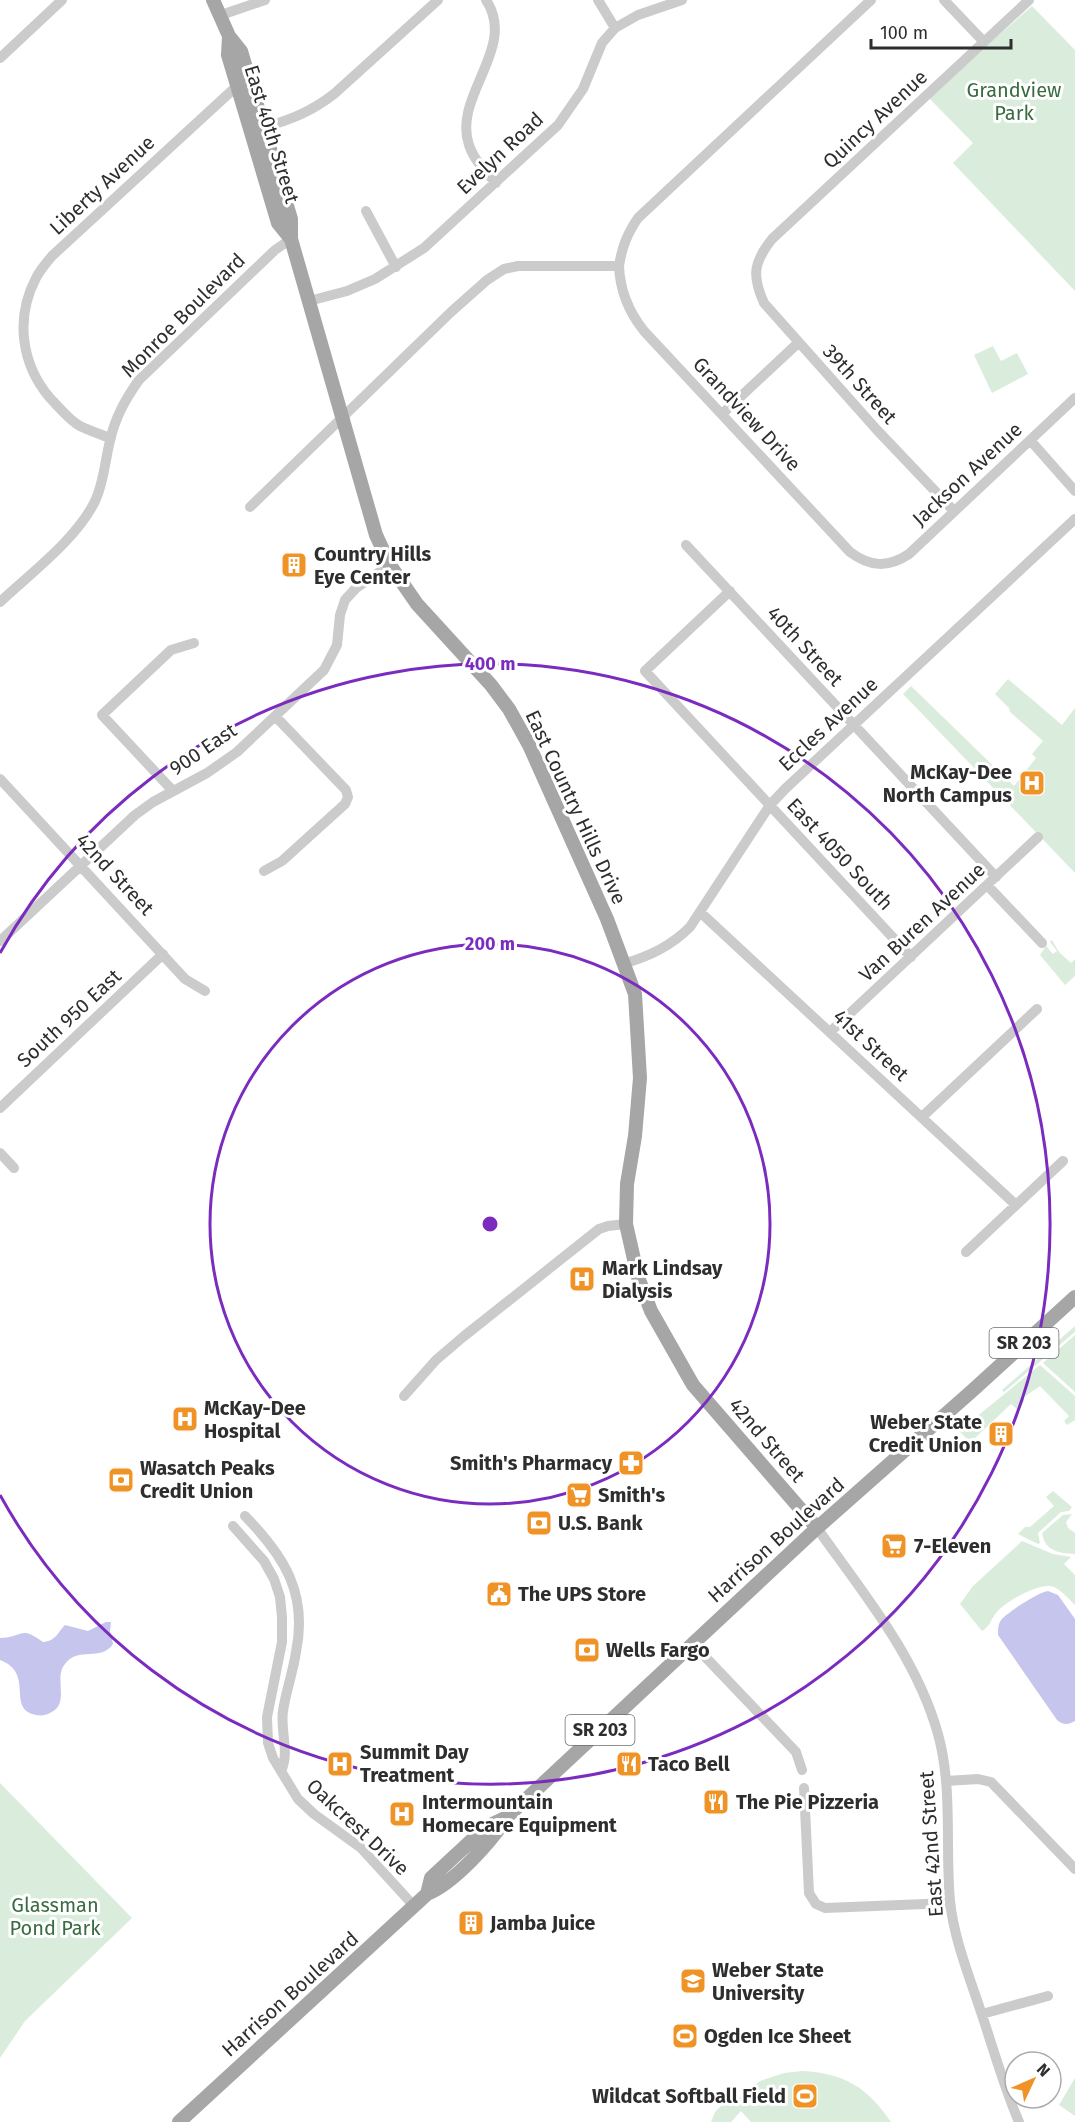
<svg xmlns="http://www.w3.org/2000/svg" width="1075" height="2122" viewBox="0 0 1075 2122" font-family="'Fira Sans',sans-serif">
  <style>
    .green { fill: #daecdc }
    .water { fill: #c6c5ed }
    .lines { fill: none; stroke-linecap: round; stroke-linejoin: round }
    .minor { stroke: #cbcbcb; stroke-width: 10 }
    .major { stroke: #a6a6a6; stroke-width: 14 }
    .ring { fill: none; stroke: #7b2cbf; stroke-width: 3 }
    .labels { text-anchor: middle; stroke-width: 6; stroke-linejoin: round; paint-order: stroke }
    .shield { fill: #fff; stroke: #6d6d6d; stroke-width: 1.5 }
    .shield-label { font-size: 18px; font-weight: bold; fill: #2e2e2e }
    .park-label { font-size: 20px; fill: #396c40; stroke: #fff }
    .street-label { font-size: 20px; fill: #2e2e2e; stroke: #fff }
    .poi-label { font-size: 20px; font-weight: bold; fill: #2e2e2e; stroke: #fff; text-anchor: start }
    .centre { fill: #7b2cbf; stroke: #fff; stroke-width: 3 }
    .ring-label { font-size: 18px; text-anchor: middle; font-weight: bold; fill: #7b2cbf; stroke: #fff; stroke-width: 6; stroke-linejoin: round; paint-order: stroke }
  </style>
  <rect width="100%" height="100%" fill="#fff"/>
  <path class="green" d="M 1032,6 L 1075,50 L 1075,291 L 953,163 L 973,143 L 928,97 Z
    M 993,346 L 1001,361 L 1017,353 L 1028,374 L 992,393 L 974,355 Z
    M 1008,679 L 1062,725 L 1075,708 L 1075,873 L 903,694 L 911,686 L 1014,786 L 1036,758 L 1032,754 L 1043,741 L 1010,712 L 1009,708 L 995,694 Z
    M 1052,940 L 1059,952 L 1071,963 L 1075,959 L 1075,976 L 1065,985 L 1040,955 L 1046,946 L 1053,954 L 1057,951 L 1050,942 Z
    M 1075,1326 L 1075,1332 L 1004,1392 L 1002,1390 Z
    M 1075,1335 L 1075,1392 L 1043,1363 Z
    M 1040,1365 L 1075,1396 L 1075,1420 L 1067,1425 L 1064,1421 L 1069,1416 L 1040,1386 L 1024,1397 L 1024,1401 L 1018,1410 L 1011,1404 L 975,1438 L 981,1445 L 977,1449 L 959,1431 Z
    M 1053,1491 L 1072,1507 L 1069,1511 L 1061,1512 L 1038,1533 L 1040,1543 L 1038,1544 L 1018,1534 L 1025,1527 L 1030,1527 L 1054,1506 L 1046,1497 Z
    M 1072,1514 L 1066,1522 L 1068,1528 L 1075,1533 L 1075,1554 C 1060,1553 1045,1552 1042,1533 L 1063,1515 Z
    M 1022,1541 L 1053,1554 L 1071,1557 L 1064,1564 L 1075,1575 L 1075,1605 C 1069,1599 1061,1590 1054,1587 C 1040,1581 1005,1602 996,1613 C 991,1619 989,1628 982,1631 L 960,1604 L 973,1586 Z
    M 0,1783 L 132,1918 L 25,2021 L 0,2058 Z
    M 802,2071 C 844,2073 867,2087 891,2122 L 751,2122 L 741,2111 L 731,2122 L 711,2122 L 715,2112 L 721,2106 L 726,2102 L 734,2102 L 760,2081 L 784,2073 Z
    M 1075,2078 L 1075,2116 L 1059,2105 Z"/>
  <path class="water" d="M 1048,1591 L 1058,1595 L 1075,1619 L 1075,1721 C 1068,1725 1063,1725 1057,1720 L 998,1635 C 998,1629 998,1625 1001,1620 C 1008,1612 1037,1593 1048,1591 Z
    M 106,1622 L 111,1622 L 110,1631 L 113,1644 C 101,1662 78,1646 65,1664 C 53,1678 71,1704 50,1713 C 45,1716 38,1716 32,1714 C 8,1705 34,1673 0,1660 L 0,1638 C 24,1637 20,1625 43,1642 C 56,1641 57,1633 65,1625 L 88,1631 Z"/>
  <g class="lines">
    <path class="minor" d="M 486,0 C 518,48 452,96 469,145 C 474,160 485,171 496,183
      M 598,0 L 615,28
      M 944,0 L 984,42
      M 221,15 L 265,0
      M 0,58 L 62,0
      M 264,127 C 291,120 312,111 334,94 L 438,0
      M 366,211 L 396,267
      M 619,266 C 620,291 628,311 644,331 L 850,552 C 870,567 888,568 909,554 L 1075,398
      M 309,301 L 347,291 L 375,279 L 424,248 L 558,125 L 583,89 L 602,43 L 615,28 L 638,15 L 682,0
      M 722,414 L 798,343
      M 110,438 C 100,434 90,431 80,426 C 69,420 59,407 50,398 C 21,364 15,318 36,278 C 40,270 46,263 52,256 L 238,85
      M 1030,440 L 1075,491
      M 250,507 L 451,312 L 487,280 L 504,269 L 518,266 L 619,266 C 622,247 627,234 638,218 L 871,0
      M 954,511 L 877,430 L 764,303 C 752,276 753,263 772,239 L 1029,0
      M 686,545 L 996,877
      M 730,591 L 645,671 L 911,957
      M 0,602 C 31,573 79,537 96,499 C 105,478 105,458 111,437 C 116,415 126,398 139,380 L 275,250 L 291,239
      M 0,779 L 185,979 L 205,991
      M 173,791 L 102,715 L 171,650 L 194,643
      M 264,871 L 282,861 L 345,804 L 348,797 L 346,790 L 275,716
      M 987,885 L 1042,943
      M 700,912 L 1016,1205
      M 0,941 L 135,815 L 153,802 L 207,773 L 237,752 L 324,670 L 337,645 L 340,615 L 345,600 L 356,588 L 390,565
      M 623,964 C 650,956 671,946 690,927 L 770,805 L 785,789 L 1075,519
      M 830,1032 L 1038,837
      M 0,1108 L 163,954
      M 922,1117 L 1037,1009
      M 0,1153 L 14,1168
      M 966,1252 L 1063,1161
      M 404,1396 L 436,1360 L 463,1337 L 599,1229 L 608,1226 L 626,1224
      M 245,1516 C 284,1556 308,1593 296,1652 C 293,1672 286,1691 283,1711 C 280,1730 290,1753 281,1771
      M 233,1526 L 264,1561 L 274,1579 L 280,1597 L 282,1617 L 282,1642 L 267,1717 L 268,1743 L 273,1758 L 298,1799 L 314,1814 L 361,1848 L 414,1906
      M 817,1528 C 863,1593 916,1656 938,1734 C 953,1788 945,1846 950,1901 C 954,1940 970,1978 982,2015 C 994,2051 1004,2087 1019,2122
      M 692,1643 L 796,1752 L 802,1770
      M 946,1781 L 978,1779 L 991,1782 L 1075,1869
      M 804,1788 L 809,1893 L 816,1904 L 825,1908 L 950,1903
      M 982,2014 L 1048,1996"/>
    <path class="major" d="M 213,0 L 229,36 L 241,51 L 291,219 L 291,239 L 376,535 L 390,565 L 417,604 L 491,685 L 509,709 L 529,745 L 607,919 L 635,994 L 640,1078 L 635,1136 L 627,1184 L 626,1224 L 638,1277 L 651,1311 L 693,1385 L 817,1528
      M 229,36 L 228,55 L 278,223 L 291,239
      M 427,1894 L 431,1878 L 486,1827 L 507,1817
      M 179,2122 L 427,1894 C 454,1883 491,1842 507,1817 L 817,1528 L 973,1390 L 1075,1297"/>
  </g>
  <g class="ring">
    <circle cx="490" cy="1224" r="280"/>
    <path d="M0 953A560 560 0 1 1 0 1495"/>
  </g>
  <defs>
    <g id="building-square" transform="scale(1.35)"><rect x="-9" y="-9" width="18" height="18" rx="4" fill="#ef9326" stroke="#fff"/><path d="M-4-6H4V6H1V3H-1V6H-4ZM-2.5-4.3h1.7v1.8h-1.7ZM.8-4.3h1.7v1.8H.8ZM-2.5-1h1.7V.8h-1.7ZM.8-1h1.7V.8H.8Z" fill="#fff"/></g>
    <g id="hospital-square" transform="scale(1.35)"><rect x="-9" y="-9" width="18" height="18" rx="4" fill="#ef9326" stroke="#fff"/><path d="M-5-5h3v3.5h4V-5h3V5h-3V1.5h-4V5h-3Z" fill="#fff"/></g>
    <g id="pharmacy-square" transform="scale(1.35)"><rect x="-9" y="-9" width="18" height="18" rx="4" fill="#ef9326" stroke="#fff"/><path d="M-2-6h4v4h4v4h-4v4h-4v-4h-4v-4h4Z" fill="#fff"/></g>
    <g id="bank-square" transform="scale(1.35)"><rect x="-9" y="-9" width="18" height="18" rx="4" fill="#ef9326" stroke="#fff"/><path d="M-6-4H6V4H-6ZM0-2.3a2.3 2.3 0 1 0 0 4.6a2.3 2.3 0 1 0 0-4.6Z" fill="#fff"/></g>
    <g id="supermarket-square" transform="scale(1.35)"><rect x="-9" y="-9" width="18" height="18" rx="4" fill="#ef9326" stroke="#fff"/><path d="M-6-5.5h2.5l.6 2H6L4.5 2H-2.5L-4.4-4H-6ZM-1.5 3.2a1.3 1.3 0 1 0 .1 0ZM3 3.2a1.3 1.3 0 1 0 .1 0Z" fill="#fff"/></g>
    <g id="civic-square" transform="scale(1.35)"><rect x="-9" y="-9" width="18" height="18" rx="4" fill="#ef9326" stroke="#fff"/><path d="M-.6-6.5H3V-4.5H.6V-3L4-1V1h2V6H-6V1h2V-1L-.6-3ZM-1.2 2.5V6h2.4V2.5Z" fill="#fff"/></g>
    <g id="restaurant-square" transform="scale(1.35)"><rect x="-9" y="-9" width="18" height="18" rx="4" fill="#ef9326" stroke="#fff"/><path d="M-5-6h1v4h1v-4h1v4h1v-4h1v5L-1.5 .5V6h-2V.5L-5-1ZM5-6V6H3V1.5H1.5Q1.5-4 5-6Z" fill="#fff"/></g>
    <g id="university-square" transform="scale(1.35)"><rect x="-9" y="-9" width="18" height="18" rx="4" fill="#ef9326" stroke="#fff"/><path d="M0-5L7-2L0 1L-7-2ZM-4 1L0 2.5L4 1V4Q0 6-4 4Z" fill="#fff"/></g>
    <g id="stadium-square" transform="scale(1.35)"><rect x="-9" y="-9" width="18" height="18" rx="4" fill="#ef9326" stroke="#fff"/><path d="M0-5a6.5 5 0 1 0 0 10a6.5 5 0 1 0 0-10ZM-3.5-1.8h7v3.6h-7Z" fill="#fff"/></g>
  </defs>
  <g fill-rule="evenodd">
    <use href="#building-square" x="294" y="565"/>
    <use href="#hospital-square" x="1032" y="783"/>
    <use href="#hospital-square" x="582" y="1279"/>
    <use href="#hospital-square" x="185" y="1419"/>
    <use href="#building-square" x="1001" y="1434"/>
    <use href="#pharmacy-square" x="631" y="1463"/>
    <use href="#bank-square" x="121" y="1480"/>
    <use href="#supermarket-square" x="579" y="1495"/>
    <use href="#bank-square" x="539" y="1523"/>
    <use href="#supermarket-square" x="894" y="1546"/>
    <use href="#civic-square" x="499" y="1594"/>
    <use href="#bank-square" x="587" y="1650"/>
    <use href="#hospital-square" x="340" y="1764"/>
    <use href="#restaurant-square" x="629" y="1764"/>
    <use href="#restaurant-square" x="716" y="1802"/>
    <use href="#hospital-square" x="402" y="1814"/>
    <use href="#building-square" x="471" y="1923"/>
    <use href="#university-square" x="693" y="1981"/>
    <use href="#stadium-square" x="685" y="2036"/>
    <use href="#stadium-square" x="805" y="2096"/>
  </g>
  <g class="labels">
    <g class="shield">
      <rect x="989.5" y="1328" width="69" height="30" rx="4.5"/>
      <rect x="565.5" y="1715" width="69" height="30" rx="4.5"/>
    </g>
    <g class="shield-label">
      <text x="1024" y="1349">SR 203</text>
      <text x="600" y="1736">SR 203</text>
    </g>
    <g class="park-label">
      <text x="1014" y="97">Grandview<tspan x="1014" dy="23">Park</tspan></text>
      <text x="55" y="1912">Glassman<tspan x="55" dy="23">Pond Park</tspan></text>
    </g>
    <g class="street-label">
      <text transform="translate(875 119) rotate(-43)" y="7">Quincy Avenue</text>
      <text transform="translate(272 134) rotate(73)" y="7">East 40th Street</text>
      <text transform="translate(500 153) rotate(-43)" y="7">Evelyn Road</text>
      <text transform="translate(102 185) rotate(-43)" y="7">Liberty Avenue</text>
      <text transform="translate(183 315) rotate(-45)" y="7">Monroe Boulevard</text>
      <text transform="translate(860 384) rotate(48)" y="7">39th Street</text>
      <text transform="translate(747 414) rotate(47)" y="7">Grandview Drive</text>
      <text transform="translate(967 474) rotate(-43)" y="7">Jackson Avenue</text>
      <text transform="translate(805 646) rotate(47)" y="7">40th Street</text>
      <text transform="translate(828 724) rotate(-43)" y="7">Eccles Avenue</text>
      <text transform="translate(203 749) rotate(-34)" y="7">900 East</text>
      <text transform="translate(576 807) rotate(65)" y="7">East Country Hills Drive</text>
      <text transform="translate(840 854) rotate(47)" y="7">East 4050 South</text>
      <text transform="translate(115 874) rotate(47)" y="7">42nd Street</text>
      <text transform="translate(922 922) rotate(-43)" y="7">Van Buren Avenue</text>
      <text transform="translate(69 1018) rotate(-43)" y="7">South 950 East</text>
      <text transform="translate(871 1045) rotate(43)" y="7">41st Street</text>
      <text transform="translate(767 1440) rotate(49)" y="7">42nd Street</text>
      <text transform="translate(776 1540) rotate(-42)" y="7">Harrison Boulevard</text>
      <text transform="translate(358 1827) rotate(43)" y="7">Oakcrest Drive</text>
      <text transform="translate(931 1844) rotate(-94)" y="7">East 42nd Street</text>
      <text transform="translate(290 1994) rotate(-42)" y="7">Harrison Boulevard</text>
    </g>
    <g class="poi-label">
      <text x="314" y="561">Country Hills<tspan x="314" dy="23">Eye Center</tspan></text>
      <text x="1012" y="779" text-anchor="end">McKay-Dee<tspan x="1012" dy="23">North Campus</tspan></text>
      <text x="602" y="1275">Mark Lindsay<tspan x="602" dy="23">Dialysis</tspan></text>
      <text x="204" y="1415">McKay-Dee<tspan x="204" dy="23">Hospital</tspan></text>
      <text x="982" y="1429" text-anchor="end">Weber State<tspan x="982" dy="23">Credit Union</tspan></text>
      <text x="612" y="1470" text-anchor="end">Smith's Pharmacy</text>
      <text x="140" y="1475">Wasatch Peaks<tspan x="140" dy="23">Credit Union</tspan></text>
      <text x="598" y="1502">Smith's</text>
      <text x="558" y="1530">U.S. Bank</text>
      <text x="914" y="1553">7-Eleven</text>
      <text x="518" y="1601">The UPS Store</text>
      <text x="606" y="1657">Wells Fargo</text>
      <text x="360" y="1759">Summit Day<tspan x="360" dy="23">Treatment</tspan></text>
      <text x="648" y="1771">Taco Bell</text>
      <text x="422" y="1809">Intermountain<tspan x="422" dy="23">Homecare Equipment</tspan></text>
      <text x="736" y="1809">The Pie Pizzeria</text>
      <text x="490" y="1930">Jamba Juice</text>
      <text x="712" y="1977">Weber State<tspan x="712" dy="23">University</tspan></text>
      <text x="704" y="2043">Ogden Ice Sheet</text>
      <text x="786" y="2103" text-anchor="end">Wildcat Softball Field</text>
    </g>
  </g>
  <circle cx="490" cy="1224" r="9" class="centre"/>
  <g class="ring-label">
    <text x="490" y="670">400 m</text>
    <text x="490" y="950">200 m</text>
  </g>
  <g transform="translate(1033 2080) rotate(46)"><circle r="28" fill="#ffffff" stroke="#ababab" stroke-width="1.5"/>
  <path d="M0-4.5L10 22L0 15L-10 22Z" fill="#ef9326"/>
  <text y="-9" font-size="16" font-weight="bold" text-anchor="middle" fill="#2e2e2e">N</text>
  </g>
  <path d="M871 39v9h140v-9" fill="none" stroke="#2e2e2e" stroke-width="3"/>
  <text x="880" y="39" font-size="18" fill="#2e2e2e" stroke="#ffffff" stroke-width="4.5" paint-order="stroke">100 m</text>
</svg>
